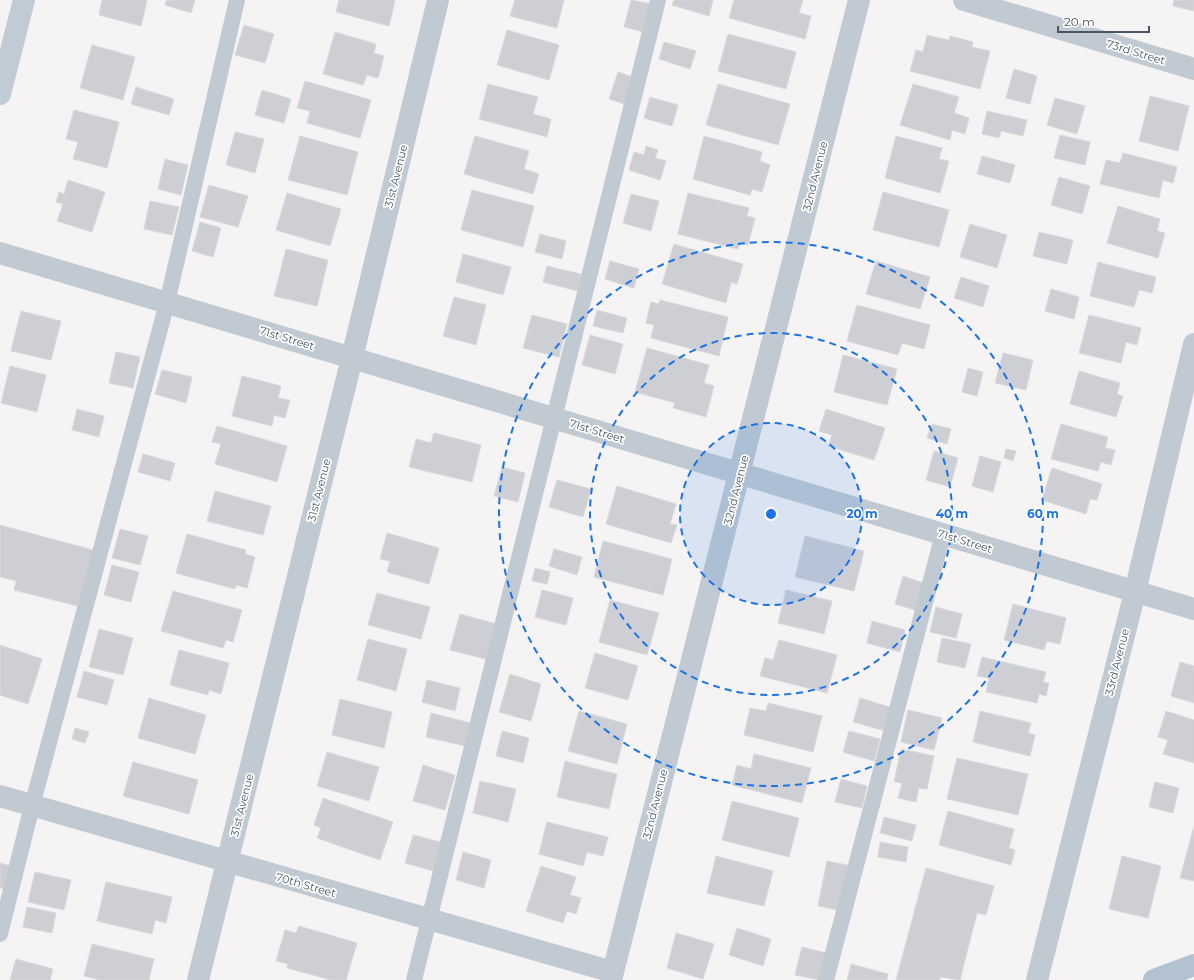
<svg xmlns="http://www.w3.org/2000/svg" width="1194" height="980" viewBox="0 0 1194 980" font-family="Montserrat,sans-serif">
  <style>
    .building { fill: #cdcfd5; stroke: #d7d9de }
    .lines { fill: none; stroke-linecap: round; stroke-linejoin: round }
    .lane { stroke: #c1cad2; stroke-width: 16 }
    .street { stroke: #c1cad2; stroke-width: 22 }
    .secondary { stroke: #c1cbd6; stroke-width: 22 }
    .primary { stroke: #b3c2d1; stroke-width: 22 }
    .ring { fill: none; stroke: #1a73e8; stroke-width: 2; stroke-dasharray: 7 5 }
    .labels { text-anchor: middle; stroke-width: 3.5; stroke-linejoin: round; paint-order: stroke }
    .street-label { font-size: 11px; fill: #4a5661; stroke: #fff }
    .centre { fill: #1a73e8; stroke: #fff; stroke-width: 2 }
    .ring-label { font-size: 12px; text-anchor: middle; font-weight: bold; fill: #1a73e8; stroke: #fff; stroke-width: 3.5; stroke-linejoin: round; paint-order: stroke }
  </style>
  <rect width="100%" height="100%" fill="#f5f3f3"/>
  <path class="building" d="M 102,0 L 147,0 L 141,26 L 99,15 Z
    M 167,0 L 195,0 L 191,13 L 165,5 Z
    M 339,0 L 395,0 L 389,26 L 336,12 Z
    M 515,0 L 564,0 L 557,28 L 510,16 Z
    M 631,0 L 652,4 L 644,32 L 624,27 Z
    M 674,0 L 713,0 L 709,16 L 672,5 Z
    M 734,0 L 803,0 L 799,13 L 811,16 L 805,39 L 729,18 Z
    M 1174,0 L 1194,0 L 1194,11 L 1173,6 Z
    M 244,25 L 274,34 L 265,63 L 235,55 Z
    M 507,30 L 559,45 L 549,80 L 497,65 Z
    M 335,32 L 376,44 L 374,53 L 384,56 L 378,78 L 367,75 L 363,85 L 323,74 Z
    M 728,34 L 796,52 L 786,89 L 718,71 Z
    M 927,35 L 949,40 L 950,36 L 973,42 L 972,47 L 990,51 L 980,89 L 910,71 L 916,50 L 923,52 Z
    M 664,42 L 696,51 L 690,69 L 659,59 Z
    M 92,45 L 135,57 L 123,100 L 80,88 Z
    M 1014,69 L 1037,76 L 1030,104 L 1006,98 Z
    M 618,72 L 635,78 L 627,105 L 609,99 Z
    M 305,81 L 371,100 L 360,138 L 307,123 L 310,111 L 297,108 Z
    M 488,84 L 538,97 L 533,114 L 551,119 L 547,137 L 479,119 Z
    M 718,84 L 790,104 L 778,145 L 706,125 Z
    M 913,84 L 959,97 L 954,113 L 969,118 L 965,134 L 952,130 L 950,140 L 900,125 Z
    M 136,87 L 174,99 L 169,115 L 131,104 Z
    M 262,90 L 291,99 L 284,123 L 255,115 Z
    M 1150,96 L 1189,106 L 1178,151 L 1139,141 Z
    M 650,97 L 678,105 L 672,126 L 644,118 Z
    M 1055,98 L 1085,106 L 1077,134 L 1047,125 Z
    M 74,110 L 119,122 L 107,168 L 73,159 L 78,142 L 66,139 Z
    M 987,111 L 1027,120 L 1023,136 L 1001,131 L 999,138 L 982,134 Z
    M 235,132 L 264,139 L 255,173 L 226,165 Z
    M 1060,135 L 1090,142 L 1085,165 L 1054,158 Z
    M 300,136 L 358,152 L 347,195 L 288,180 Z
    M 475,136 L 529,151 L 524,169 L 539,174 L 533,194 L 464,174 Z
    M 704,136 L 762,152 L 760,161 L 770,165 L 762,192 L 752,189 L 750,195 L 693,179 Z
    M 896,136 L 942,148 L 939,159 L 949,161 L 940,193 L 885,178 Z
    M 646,146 L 658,150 L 655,158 L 666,161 L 660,180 L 629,170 L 634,152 L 644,155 Z
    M 1123,153 L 1177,167 L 1173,183 L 1163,180 L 1159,198 L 1100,184 L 1106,160 L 1120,163 Z
    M 982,156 L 1015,165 L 1010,183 L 977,174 Z
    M 165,159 L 188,165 L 181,195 L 158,189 Z
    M 1059,177 L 1090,186 L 1082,214 L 1051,205 Z
    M 68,180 L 105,192 L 92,232 L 57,221 L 63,204 L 56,202 L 59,192 L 64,194 Z
    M 209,185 L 248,196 L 238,227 L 200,217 Z
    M 472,190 L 534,206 L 523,247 L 461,230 Z
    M 883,192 L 949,210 L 939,247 L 873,230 Z
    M 287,193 L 341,209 L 330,246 L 276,230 Z
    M 688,193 L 749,208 L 747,216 L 755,218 L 748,245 L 740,243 L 738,249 L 678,234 Z
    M 631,194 L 659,201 L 651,231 L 623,223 Z
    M 150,201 L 179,207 L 172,235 L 144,229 Z
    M 1118,206 L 1160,219 L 1157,231 L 1165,233 L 1158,258 L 1107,243 Z
    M 200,222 L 221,228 L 213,257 L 192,251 Z
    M 970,224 L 1007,235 L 997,268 L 960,257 Z
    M 1039,232 L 1073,240 L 1067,264 L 1033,256 Z
    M 540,234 L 566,241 L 562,259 L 535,252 Z
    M 674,244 L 743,264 L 737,284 L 731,282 L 726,303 L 662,284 Z
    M 286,249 L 328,260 L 317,306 L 274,296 Z
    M 463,254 L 511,267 L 503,295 L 456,282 Z
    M 610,261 L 639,269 L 634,288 L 605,279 Z
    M 876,261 L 930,277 L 920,309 L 866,294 Z
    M 1098,262 L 1156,277 L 1152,293 L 1139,290 L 1134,307 L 1090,296 Z
    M 547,266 L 581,274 L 578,291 L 543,282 Z
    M 961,277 L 989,286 L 983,307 L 954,298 Z
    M 1051,289 L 1079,297 L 1074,319 L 1045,311 Z
    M 454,297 L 486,305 L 476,345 L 443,336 Z
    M 660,300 L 728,317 L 719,356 L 651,338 L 654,325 L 646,323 L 651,302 L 659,304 Z
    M 857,305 L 930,325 L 924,349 L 902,343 L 898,355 L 847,341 Z
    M 597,310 L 627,318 L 623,333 L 593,326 Z
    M 21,311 L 61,321 L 51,360 L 11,351 Z
    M 532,315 L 567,324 L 559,357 L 523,348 Z
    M 1089,315 L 1141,328 L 1137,345 L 1126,342 L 1121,363 L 1079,353 Z
    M 590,335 L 623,344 L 615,374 L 582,365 Z
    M 647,348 L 709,365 L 704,383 L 714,386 L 706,417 L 673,408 L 675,403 L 635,392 Z
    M 116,352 L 140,357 L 133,388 L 109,383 Z
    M 1003,353 L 1033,360 L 1026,390 L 995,383 Z
    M 843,355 L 897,369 L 887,405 L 834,392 Z
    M 10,366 L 46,375 L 37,412 L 1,403 Z
    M 968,368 L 983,372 L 977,396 L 962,392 Z
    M 162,370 L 192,377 L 186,403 L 155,394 Z
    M 1079,371 L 1120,383 L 1117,394 L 1123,396 L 1116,417 L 1070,404 Z
    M 242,376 L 281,386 L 278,398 L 290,400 L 285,418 L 274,415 L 272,426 L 232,416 Z
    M 77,409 L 104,416 L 99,437 L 72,430 Z
    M 826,409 L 885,428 L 874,460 L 828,446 L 832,435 L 819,431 Z
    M 932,424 L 951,429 L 947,444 L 927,438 Z
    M 1061,424 L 1108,437 L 1105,448 L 1115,450 L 1111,465 L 1101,462 L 1098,471 L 1051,459 Z
    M 217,426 L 287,446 L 277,482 L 215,464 L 221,444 L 212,442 Z
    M 434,433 L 481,445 L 472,482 L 409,467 L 416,439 L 431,443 Z
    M 1006,449 L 1016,451 L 1013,461 L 1004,458 Z
    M 934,451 L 958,458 L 950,487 L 926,480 Z
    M 143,454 L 175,463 L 170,481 L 138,472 Z
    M 980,456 L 1001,462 L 993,492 L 972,486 Z
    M 502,467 L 525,473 L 518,502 L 494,496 Z
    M 1052,468 L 1102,484 L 1097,500 L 1090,499 L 1086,514 L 1042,500 Z
    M 557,480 L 591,489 L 583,517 L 549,507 Z
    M 617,486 L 676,504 L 670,524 L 677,525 L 671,543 L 606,524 Z
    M 215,491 L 271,506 L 263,535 L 207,521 Z
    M 0,525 L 93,550 L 78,606 L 14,590 L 16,581 L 0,577 Z
    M 120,529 L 148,536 L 140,565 L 112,558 Z
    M 387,533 L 439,548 L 429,584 L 387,572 L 390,561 L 380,559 Z
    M 187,534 L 246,550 L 245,554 L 255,557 L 247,588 L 236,585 L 235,589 L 176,573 Z
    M 805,536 L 864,551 L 854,591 L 795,577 Z
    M 603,541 L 672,559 L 663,595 L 594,577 Z
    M 554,549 L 582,557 L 577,575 L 549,566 Z
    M 112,565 L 139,572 L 131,602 L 104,595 Z
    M 535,568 L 550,572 L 547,584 L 532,581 Z
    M 903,576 L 923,583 L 915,610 L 895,604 Z
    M 542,590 L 573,598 L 566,625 L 535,617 Z
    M 786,590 L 832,601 L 824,634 L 778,623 Z
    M 173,591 L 242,610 L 233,642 L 226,640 L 223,648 L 161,631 Z
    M 377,593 L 430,607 L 421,639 L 368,625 Z
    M 610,600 L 659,613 L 647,655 L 599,642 Z
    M 1013,604 L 1066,618 L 1060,644 L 1047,641 L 1044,650 L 1004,640 Z
    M 936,607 L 962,614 L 956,638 L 930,632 Z
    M 460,614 L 496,624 L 486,659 L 450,650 Z
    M 872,621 L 905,630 L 900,652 L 867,643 Z
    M 99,629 L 133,638 L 123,675 L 89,667 Z
    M 942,638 L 971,644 L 965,668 L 937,662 Z
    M 368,639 L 407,649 L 396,691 L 357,680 Z
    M 779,640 L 837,655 L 827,693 L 760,676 L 765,658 L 773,660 Z
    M 0,645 L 42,659 L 28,704 L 0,695 Z
    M 179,650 L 229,663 L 221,694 L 209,690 L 208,695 L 170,685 Z
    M 595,653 L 638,666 L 628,700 L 585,688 Z
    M 982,657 L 1046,672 L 1043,682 L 1049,683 L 1046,696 L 1039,694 L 1037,703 L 986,692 L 989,678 L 977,676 Z
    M 1180,662 L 1194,666 L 1194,703 L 1171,696 Z
    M 84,671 L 114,680 L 107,705 L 77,697 Z
    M 510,674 L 541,684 L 531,721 L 499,712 Z
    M 427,680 L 460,688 L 455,711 L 422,702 Z
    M 149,698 L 206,715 L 195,754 L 138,738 Z
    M 860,698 L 893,708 L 886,731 L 853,722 Z
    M 340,699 L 392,712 L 384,748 L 332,735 Z
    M 768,703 L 822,716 L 813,752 L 744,735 L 750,708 L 766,711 Z
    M 908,710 L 942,718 L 934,750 L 901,742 Z
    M 579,711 L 627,724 L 617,764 L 568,751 Z
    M 980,711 L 1031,723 L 1028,733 L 1035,735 L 1030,756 L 973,742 Z
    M 1166,711 L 1194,720 L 1194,763 L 1163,754 L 1168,740 L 1158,737 Z
    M 431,713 L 471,723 L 465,746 L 426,737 Z
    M 75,728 L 89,732 L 85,743 L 72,739 Z
    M 502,731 L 529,738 L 523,763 L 496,756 Z
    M 849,731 L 880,739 L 874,761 L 843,752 Z
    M 901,749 L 934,756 L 927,789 L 919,788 L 916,802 L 898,798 L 902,783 L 894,782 Z
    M 327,752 L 379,767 L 369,801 L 317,786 Z
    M 754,754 L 811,768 L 802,803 L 732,785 L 737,765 L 751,769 Z
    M 957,758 L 1028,774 L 1018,815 L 947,799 Z
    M 565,761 L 617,774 L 609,809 L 557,797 Z
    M 133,762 L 198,780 L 189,814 L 123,796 Z
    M 423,765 L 455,775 L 445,810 L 413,801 Z
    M 841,779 L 867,786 L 862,808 L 835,802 Z
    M 480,781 L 516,789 L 508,822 L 473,813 Z
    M 1155,782 L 1179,788 L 1173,813 L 1149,807 Z
    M 323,798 L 393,822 L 380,860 L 317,838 L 321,828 L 314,825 Z
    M 732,801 L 799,818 L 789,857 L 722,840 Z
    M 948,811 L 1014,829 L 1009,848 L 1015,850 L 1011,865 L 939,845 Z
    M 884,817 L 916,825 L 912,841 L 880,833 Z
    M 547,822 L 608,837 L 603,856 L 587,852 L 583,866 L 539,854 Z
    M 1194,826 L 1194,881 L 1180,878 Z
    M 413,835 L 441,842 L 434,871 L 405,863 Z
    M 880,842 L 908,847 L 906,862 L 878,857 Z
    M 463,852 L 491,860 L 484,888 L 456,880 Z
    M 716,856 L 773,871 L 764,906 L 707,893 Z
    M 1122,856 L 1161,866 L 1148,918 L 1109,909 Z
    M 827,861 L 852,866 L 842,911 L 818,906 Z
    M 0,863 L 15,867 L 9,890 L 0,888 Z
    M 541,866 L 576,877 L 570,895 L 581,898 L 576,914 L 567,911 L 563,923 L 526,911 Z
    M 926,868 L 994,886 L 986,915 L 977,913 L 960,980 L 940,977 L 940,980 L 896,980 Z
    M 35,872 L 71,880 L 64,910 L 28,902 Z
    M 106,882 L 172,897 L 166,923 L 155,920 L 152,934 L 97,921 Z
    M 27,907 L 56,913 L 52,933 L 23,927 Z
    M 299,926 L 357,943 L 346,980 L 331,980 L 287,968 L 288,964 L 276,961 L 285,930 L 296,933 Z
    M 737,928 L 771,939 L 763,966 L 729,955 Z
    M 676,933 L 714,944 L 703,979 L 667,968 Z
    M 92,944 L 154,959 L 149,980 L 100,980 L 84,976 Z
    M 802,947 L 826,953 L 820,980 L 795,975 Z
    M 16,959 L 53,969 L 50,980 L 10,980 Z
    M 851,964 L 888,974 L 887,980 L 847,980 Z"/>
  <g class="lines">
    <path class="lane" d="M 0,934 L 32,806 L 167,303 L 237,0
      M 414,980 L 658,0
      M 826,980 L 943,534"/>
    <path class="street" d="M 964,0 L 1194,69
      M 0,253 L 1194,609
      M 0,796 L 613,972
      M 198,980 L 352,358 L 438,0
      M 611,980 L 859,0
      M 1037,980 L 1135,592 L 1194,344"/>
    <path class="secondary" d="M 0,94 L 24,0"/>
    <path class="primary" d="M 1154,980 L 1194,965"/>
  </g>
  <circle cx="771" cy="514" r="91" fill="#1a73e8" fill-opacity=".12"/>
  <g class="ring">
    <circle cx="771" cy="514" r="91"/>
    <circle cx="771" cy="514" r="181"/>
    <circle cx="771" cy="514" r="272"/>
  </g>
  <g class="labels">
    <g class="street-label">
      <text transform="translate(1136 52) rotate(17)" y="4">73rd Street</text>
      <text transform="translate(396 176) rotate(-76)" y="4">31st Avenue</text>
      <text transform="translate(815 176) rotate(-76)" y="4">32nd Avenue</text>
      <text transform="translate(287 338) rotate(17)" y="4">71st Street</text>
      <text transform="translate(597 431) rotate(17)" y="4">71st Street</text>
      <text transform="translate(319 490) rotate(-76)" y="4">31st Avenue</text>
      <text transform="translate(736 490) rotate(-76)" y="4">32nd Avenue</text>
      <text transform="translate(965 541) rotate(17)" y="4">71st Street</text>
      <text transform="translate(1117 662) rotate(-76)" y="4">33rd Avenue</text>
      <text transform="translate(655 804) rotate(-76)" y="4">32nd Avenue</text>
      <text transform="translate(242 805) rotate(-76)" y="4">31st Avenue</text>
      <text transform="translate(306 885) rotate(16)" y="4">70th Street</text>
    </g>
  </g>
  <circle cx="771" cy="514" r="6" class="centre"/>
  <g class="ring-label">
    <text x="862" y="518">20 m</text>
    <text x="952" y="518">40 m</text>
    <text x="1043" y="518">60 m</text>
  </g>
  <path d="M1058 26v6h91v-6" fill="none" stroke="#4a5661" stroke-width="2"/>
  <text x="1064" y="26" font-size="12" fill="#4a5661" stroke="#ffffff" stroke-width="3" paint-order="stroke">20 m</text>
</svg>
